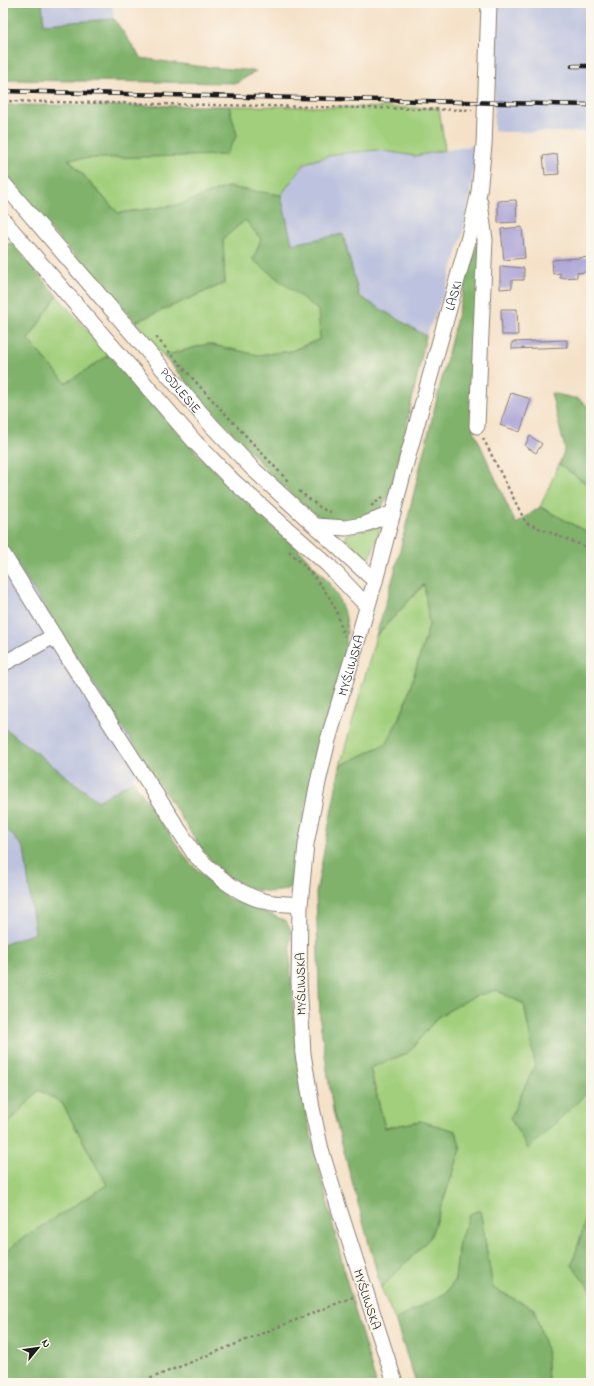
<svg xmlns="http://www.w3.org/2000/svg" width="594" height="1386" viewBox="0 0 594 1386" font-family="'Indie Flower',sans-serif">
  <style>
    .industrial { fill: #bdc3de }
    .green { fill: #a1cf7c; stroke: #5e764c }
    .forest { fill: #80b26c; stroke: #4e6744 }
    .building { fill: #a8a0d5 }
    .lines { fill: none; stroke-linecap: round; stroke-linejoin: round }
    .minor-casing { stroke: #887e72; stroke-width: 17 }
    .path { stroke: #887e72; stroke-width: 2.5; stroke-dasharray: 3 3; stroke-linecap: butt }
    .minor { stroke: #fff; stroke-width: 15 }
    .rail-casing { stroke: #1c1c1c; stroke-width: 4.5 }
    .rail { stroke: #fbf7ec; stroke-width: 3; stroke-dasharray: 9; stroke-linecap: butt }
    .labels { text-anchor: middle; stroke-width: 4; stroke-linejoin: round; paint-order: stroke }
    .street-label { font-size: 13px; fill: #1c1c1c; stroke: #fbf7ec }
  </style>
  <rect width="100%" height="100%" fill="#fbf7ec"/>
  <filter id="ink" filterUnits="userSpaceOnUse"><feTurbulence type="fractalNoise" baseFrequency=".025" numOctaves="2"/><feDisplacementMap in="SourceGraphic" scale="8" xChannelSelector="R" yChannelSelector="G"/><feConvolveMatrix kernelMatrix="1 2 1 2 8 2 1 2 1" color-interpolation-filters="sRGB"/></filter>
  <filter id="wash" filterUnits="userSpaceOnUse"><feTurbulence type="fractalNoise" baseFrequency=".012" numOctaves="4" result="noise"/><feDisplacementMap in="SourceGraphic" scale="16" xChannelSelector="R" yChannelSelector="G"/><feGaussianBlur stdDeviation="0.9" result="paint"/><feColorMatrix in="noise" values="0 0 0 0 0 0 0 0 0 0 0 0 0 0 0 0 0 1.4 0 .05"/><feComposite in="paint" operator="in"/></filter>
  <g filter="url(#wash)">
    <rect width="100%" height="100%" fill="#f5e1c8"/>
    <path class="industrial" d="M 42,3 L 112,3 L 114,19 L 44,24 Z
      M 498,3 L 591,3 L 591,132 L 500,132 L 494,130 L 495,64 Z
      M 476,145 L 472,182 L 462,236 L 447,286 L 426,336 L 359,296 L 343,234 L 292,244 L 281,195 L 305,163 L 336,154 L 378,150 L 415,156 Z
      M 3,541 L 55,624 L 141,756 L 133,781 L 98,801 L 3,727 Z
      M 3,825 L 24,848 L 35,933 L 3,945 Z"/>
    <path class="green" d="M 229,106 L 439,108 L 445,150 L 415,156 L 378,150 L 336,154 L 305,163 L 281,195 L 227,187 L 178,205 L 118,213 L 68,158 L 225,155 L 237,135 Z
      M 245,220 L 261,239 L 293,289 L 319,310 L 320,339 L 291,351 L 258,355 L 208,344 L 163,356 L 135,322 L 225,283 L 223,239 Z
      M 57,296 L 109,355 L 66,384 L 28,340 Z
      M 559,464 L 591,487 L 591,534 L 540,507 Z
      M 381,525 L 369,561 L 346,540 L 347,534 Z
      M 425,584 L 429,625 L 405,705 L 387,743 L 340,766 L 376,636 Z
      M 496,990 L 524,1004 L 536,1065 L 510,1118 L 528,1148 L 591,1089 L 591,1118 L 588,1152 L 587,1216 L 572,1265 L 591,1290 L 591,1383 L 550,1383 L 548,1381 L 546,1348 L 534,1309 L 493,1288 L 480,1210 L 470,1214 L 459,1242 L 455,1280 L 446,1293 L 395,1320 L 381,1288 L 430,1238 L 461,1150 L 456,1131 L 420,1121 L 385,1128 L 370,1068 L 408,1053 L 437,1017 L 471,998 Z
      M 38,1090 L 62,1103 L 107,1185 L 19,1241 L 3,1256 L 3,1130 Z"/>
    <path class="forest" d="M 3,3 L 42,3 L 44,24 L 114,19 L 141,58 L 195,66 L 256,71 L 237,83 L 3,80 Z
      M 3,105 L 229,106 L 237,135 L 225,155 L 68,159 L 118,213 L 178,205 L 227,187 L 281,195 L 292,244 L 343,234 L 359,296 L 426,336 L 402,445 L 390,494 L 382,507 L 367,517 L 339,523 L 321,518 L 302,504 L 273,477 L 163,356 L 208,344 L 258,355 L 291,351 L 320,339 L 318,310 L 253,260 L 261,239 L 245,220 L 223,239 L 225,283 L 135,322 L 49,228 L 3,172 Z
      M 481,235 L 473,429 L 516,524 L 540,507 L 591,534 L 591,1089 L 528,1149 L 510,1118 L 535,1065 L 524,1004 L 496,990 L 471,998 L 438,1017 L 408,1053 L 370,1068 L 385,1128 L 420,1121 L 456,1131 L 461,1150 L 430,1238 L 381,1288 L 333,1111 L 320,1021 L 316,893 L 340,766 L 387,743 L 405,705 L 429,625 L 424,584 L 376,636 L 395,571 L 414,492 L 468,272 Z
      M 12,243 L 57,296 L 28,340 L 66,383 L 109,355 L 200,456 L 266,521 L 299,550 L 326,579 L 337,595 L 346,617 L 347,632 L 343,665 L 311,776 L 293,882 L 287,890 L 271,892 L 251,889 L 222,873 L 203,851 L 55,624 L 3,541 L 3,245 Z
      M 551,393 L 579,399 L 591,409 L 591,487 L 559,464 L 565,449 Z
      M 3,727 L 98,801 L 133,781 L 189,862 L 229,899 L 275,916 L 286,921 L 291,931 L 290,959 L 295,1038 L 305,1110 L 348,1286 L 376,1383 L 3,1383 L 3,1256 L 18,1241 L 107,1185 L 62,1103 L 39,1090 L 3,1130 L 3,945 L 35,933 L 24,848 L 3,825 Z
      M 591,1118 L 591,1290 L 572,1265 L 587,1216 L 588,1152 Z
      M 480,1210 L 493,1288 L 534,1309 L 546,1348 L 548,1381 L 550,1383 L 416,1383 L 395,1320 L 446,1293 L 455,1280 L 459,1242 L 470,1214 Z"/>
    <g id="blocks">
      <path class="building" d="M 557,154 L 559,174 L 545,175 L 543,156 Z
        M 516,200 L 517,222 L 498,223 L 498,201 Z
        M 522,227 L 525,258 L 504,260 L 501,229 Z
        M 591,257 L 591,269 L 586,269 L 586,272 L 577,273 L 577,277 L 560,278 L 560,273 L 553,274 L 552,260 Z
        M 500,266 L 524,268 L 524,280 L 512,280 L 512,288 L 500,289 Z
        M 501,309 L 517,309 L 518,335 L 502,335 Z
        M 567,340 L 567,347 L 512,349 L 512,342 Z
        M 511,393 L 531,399 L 520,432 L 500,425 Z
        M 530,436 L 542,444 L 536,453 L 525,446 Z"/>
    </g>
  </g>
  <g filter="url(#ink)">
    <use href="#blocks" fill-opacity="0" stroke="#887e72" stroke-width="1"/>
    <g class="lines">
      <g class="minor-casing">
        <g id="minor">
          <path id="s1" d="M 3,183 L 212,426 L 252,468 L 375,581"/>
          <path d="M 3,220 L 195,442 L 232,480 L 329,566 L 367,606"/>
          <path d="M 477,426 L 485,240 L 480,203"/>
          <path d="M 316,526 L 346,528 L 363,525 L 393,513"/>
          <path d="M 3,554 L 54,636"/>
          <path d="M 3,664 L 54,636 L 195,855 C 218,877 240,897 273,903 C 281,904 291,904 300,905"/>
          <path id="s2" d="M 395,1383 L 335,1196 L 321,1150 L 312,1108 L 303,1054 L 299,981 L 300,905 L 306,844 L 318,782 L 328,740 L 375,581 L 407,459 L 469,237 L 479,192 L 484,145 L 489,3"/>
        </g>
      </g>
      <path class="path" d="M 3,101 L 472,110
        M 3,165 L 8,171
        M 156,337 L 203,390 L 288,481
        M 483,438 L 526,523 L 591,549
        M 299,491 L 322,509 L 331,512
        M 371,506 L 383,497
        M 289,551 C 308,569 325,587 336,610 C 339,618 341,628 344,636
        M 139,1383 L 353,1297"/>
      <use href="#minor" class="minor"/>
      <g class="rail-casing">
        <path id="rail" d="M 572,66 L 591,66
          M 3,91 L 591,105"/>
      </g>
      <use href="#rail" class="rail"/>
    </g>
  </g>
  <g class="labels">
    <g class="street-label">
      <text dy="5" stroke="none"><textPath href="#s2" startOffset="1121">LASKI</textPath></text>
      <text dy="5" stroke="none"><textPath href="#s1" startOffset="273">PODLESIE</textPath></text>
      <text dy="5" stroke="none"><textPath href="#s2" startOffset="737">MYŚLIWSKA</textPath></text>
      <text transform="translate(300 984) rotate(-91)" y="5">MYŚLIWSKA</text>
      <text transform="translate(368 1299) rotate(72)" y="5">MYŚLIWSKA</text>
    </g>
  </g>
  <rect width="594" height="1386" fill="none" stroke="#fbf7ec" stroke-width="16"/>
  <g transform="translate(38 1348) rotate(61)" stroke="#fbf7ec" stroke-width="3" paint-order="stroke">
  <path d="M0-3L7 15L0 10L-7 15Z" fill="#1c1c1c"/>
  <text y="-6" font-size="11" font-weight="bold" text-anchor="middle" fill="#1c1c1c">N</text>
  </g>
</svg>
